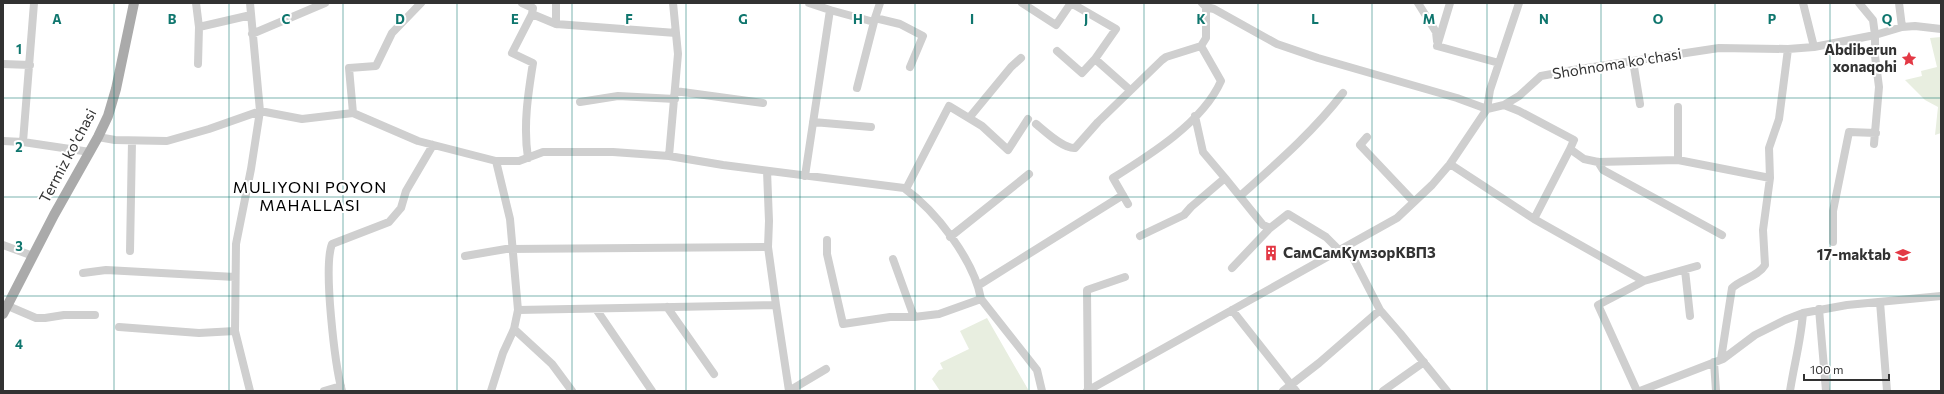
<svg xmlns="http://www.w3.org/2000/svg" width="1944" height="394" viewBox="0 0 1944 394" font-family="Commissioner,sans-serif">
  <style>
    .green { fill: #e8eee0 }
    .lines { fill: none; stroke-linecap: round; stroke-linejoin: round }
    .minor { stroke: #cfcfcf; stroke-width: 8 }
    .major { stroke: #aaa; stroke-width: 10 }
    .grid { fill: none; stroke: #0f766e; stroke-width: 1; stroke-opacity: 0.55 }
    .labels { text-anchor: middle; stroke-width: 4; stroke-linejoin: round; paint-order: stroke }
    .poi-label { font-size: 15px; font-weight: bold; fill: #323232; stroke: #fff; text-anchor: end }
    .street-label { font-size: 15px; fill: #323232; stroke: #fff }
    .neighbourhood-label { font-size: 16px; letter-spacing: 1px; fill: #000; stroke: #fff }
    .grid-label { font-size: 13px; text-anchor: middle; font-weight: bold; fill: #0f766e; stroke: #fff; stroke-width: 4; stroke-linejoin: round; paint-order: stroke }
  </style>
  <rect width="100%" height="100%" fill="#fff"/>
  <path class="green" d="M 1941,37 L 1941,133 L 1935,135 L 1938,107 L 1925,100 L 1905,80 L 1922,76 L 1921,71 L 1937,67 L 1930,38 Z
    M 987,318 L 1029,391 L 940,391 L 932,379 L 939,370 L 943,369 L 940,363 L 969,349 L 960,331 Z"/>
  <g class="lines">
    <path class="minor" d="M 196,3 L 199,27
      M 522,3 L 533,8 L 532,14 L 556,24
      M 556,3 L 556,24 L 676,33
      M 809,3 L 830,10 L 874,22
      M 880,3 L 875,18 L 900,24 L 923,36 L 910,67
      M 1022,3 L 1056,25 L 1071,3
      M 1071,3 L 1116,29 L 1095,59
      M 1202,3 L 1206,7 L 1214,9 L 1277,44 L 1318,58 L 1457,98 L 1487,109 L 1504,105 L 1519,96 L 1541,76 L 1573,70 L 1719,48 L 1788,49 L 1814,47 L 1875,35 L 1902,27 L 1915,26 L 1941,29
      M 1418,3 L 1436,32 L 1437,41
      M 1450,3 L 1437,46 L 1499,63
      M 1803,3 L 1814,47
      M 1859,3 L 1873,20 L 1875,35 L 1875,56 L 1879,87 L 1874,144
      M 1899,3 L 1902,27
      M 252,34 L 325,3
      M 1057,51 L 1082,73 L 1095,59 L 1130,90
      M 1633,61 L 1640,104
      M 3,64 L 30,65
      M 198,64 L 199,27 L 251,15
      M 857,88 L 875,18
      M 675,91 L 763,103
      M 580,102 L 618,96 L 675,99
      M 1504,105 L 1519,111 L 1574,140 L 1570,149 L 1584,159 L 1598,162 L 1678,160 L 1770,178
      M 353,113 L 349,68 L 376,66 L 392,33 L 421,3
      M 1195,116 L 1203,152 L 1225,178
      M 969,118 L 1011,67 L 1021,58
      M 813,122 L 871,127
      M 1036,124 C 1045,131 1063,149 1075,148 L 1098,122 L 1162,60 L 1166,57 L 1201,46 L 1206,38 L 1206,7
      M 98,137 L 115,140 L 167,141 L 209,129 L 260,111 L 302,119 L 353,113 L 418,141 L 496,161 L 519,161 L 543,152 L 613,152 L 669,156 L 723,165 L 904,188 C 936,211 974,260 981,299 L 1037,370 L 1042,391
      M 1367,137 L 1360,145 L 1414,202
      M 3,141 L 23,142 L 90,152
      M 23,142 L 34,3
      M 669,156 L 678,54 L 673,3
      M 528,158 C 523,126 528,94 533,63 L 512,53 L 532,14
      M 1678,160 L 1678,107
      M 1598,162 L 1603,170 L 1722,235
      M 1450,164 L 1534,219 L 1570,149
      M 805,176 L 830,10
      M 906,189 L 949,106 L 982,126 L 1008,150 L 1028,119
      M 1240,196 C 1277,163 1313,132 1343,93
      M 1128,204 L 1113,178 C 1150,155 1203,122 1221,81 L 1201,46
      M 1534,219 L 1644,281 L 1598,305 L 1637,391
      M 1140,236 L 1184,215 L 1191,207 L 1225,178 L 1263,225 L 1270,228
      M 950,237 L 1029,174
      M 827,240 L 827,254 L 843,324 L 890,317 L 914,317
      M 1833,242 L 1833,211 L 1849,132 L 1876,133
      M 3,245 L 33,256
      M 1347,246 L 1380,310 L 1400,333 L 1447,391
      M 130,251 L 132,141
      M 465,256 L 506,249 L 768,247
      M 893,259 L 914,317 L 939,314 L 981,299
      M 1232,268 L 1270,228 L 1288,214 L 1326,237 L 1339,250
      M 1685,270 L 1690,316
      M 83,273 L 106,270 L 235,277
      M 1644,281 L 1697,266
      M 979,285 L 1123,195
      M 1880,302 L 1887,391
      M 776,305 L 789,391 L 826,369
      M 8,306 L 36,318 L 45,318 L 64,315 L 95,315
      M 667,307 L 714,374
      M 596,309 L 652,391
      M 1819,309 L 1826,391
      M 518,310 L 776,305 L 768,247 L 769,221 L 767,171
      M 1232,310 L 1296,391
      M 119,327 L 199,333 L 235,331 L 236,244 L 251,169 L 260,111 L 250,3
      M 514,329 L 552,364 L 572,391
      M 235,331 L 250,391
      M 1721,359 L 1732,288 C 1741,279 1758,277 1765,265 L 1763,230 L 1770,178 L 1769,148 L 1779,119 L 1788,49
      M 1714,362 L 1716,391
      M 1088,390 L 1087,290 L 1125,277
      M 324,391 L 341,386
      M 342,391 C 335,365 323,267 332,244 L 389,222 L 401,208 L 406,191 L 433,145
      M 491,391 L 503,353 L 514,329 L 518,310 L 510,219 L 496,161
      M 1087,391 L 1397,218 L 1432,185 L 1450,164 L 1487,109 L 1490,90 L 1519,3
      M 1283,391 L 1319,363 L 1380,310
      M 1383,391 L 1424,362
      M 1640,391 L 1723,359 L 1755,335 L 1785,320 L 1803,313 L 1847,305 L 1941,296
      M 1790,391 C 1794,365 1801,340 1803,313"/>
    <path class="major" d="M 3,314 L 54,215 L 98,137 L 108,116 L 116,89 L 134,3"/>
  </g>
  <path class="grid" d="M 114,3 L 114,391M 229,3 L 229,391M 343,3 L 343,391M 457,3 L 457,391M 572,3 L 572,391M 686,3 L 686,391M 800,3 L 800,391M 915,3 L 915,391M 1029,3 L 1029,391M 1144,3 L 1144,391M 1258,3 L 1258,391M 1372,3 L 1372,391M 1487,3 L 1487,391M 1601,3 L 1601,391M 1715,3 L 1715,391M 1830,3 L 1830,391M 3,98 L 1941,98M 3,197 L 1941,197M 3,296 L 1941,296"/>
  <defs>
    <g id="sight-bare" transform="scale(1.2)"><path d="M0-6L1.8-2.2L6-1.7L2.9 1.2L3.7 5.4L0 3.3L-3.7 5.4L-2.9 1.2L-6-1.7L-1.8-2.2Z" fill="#e33945" stroke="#fff" stroke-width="2.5" paint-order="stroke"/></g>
    <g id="building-bare" transform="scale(1.2)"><path d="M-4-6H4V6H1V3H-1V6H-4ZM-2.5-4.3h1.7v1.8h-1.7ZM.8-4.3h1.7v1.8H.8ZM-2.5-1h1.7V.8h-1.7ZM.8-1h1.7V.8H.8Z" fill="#e33945" stroke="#fff" stroke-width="2.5" paint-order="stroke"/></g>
    <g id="school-bare" transform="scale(1.2)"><path d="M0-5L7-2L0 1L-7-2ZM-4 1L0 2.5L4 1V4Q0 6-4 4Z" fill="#e33945" stroke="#fff" stroke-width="2.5" paint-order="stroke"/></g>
  </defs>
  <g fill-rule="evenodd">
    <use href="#sight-bare" x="1909" y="59"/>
    <use href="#building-bare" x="1271" y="253"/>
    <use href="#school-bare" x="1903" y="255"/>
  </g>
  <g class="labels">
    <g class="poi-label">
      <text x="1897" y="55">Abdiberun<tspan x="1897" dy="17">xonaqohi</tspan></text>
      <text x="1283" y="258" text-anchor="start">СамСамКумзорКВП3</text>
      <text x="1891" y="260">17-maktab</text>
    </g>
    <g class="street-label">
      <text transform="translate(1617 64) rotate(-9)" y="5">Shohnoma ko'chasi</text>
      <text transform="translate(68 156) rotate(-62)" y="5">Termiz ko'chasi</text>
    </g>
    <g class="neighbourhood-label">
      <text x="310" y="193">MULIYONI POYON<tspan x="310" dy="18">MAHALLASI</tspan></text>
    </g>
  </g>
  <g class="grid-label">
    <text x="57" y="24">A</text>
    <text x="172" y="24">B</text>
    <text x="286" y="24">C</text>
    <text x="400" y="24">D</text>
    <text x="515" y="24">E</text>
    <text x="629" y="24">F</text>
    <text x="743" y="24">G</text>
    <text x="858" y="24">H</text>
    <text x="972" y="24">I</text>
    <text x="1086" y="24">J</text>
    <text x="1201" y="24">K</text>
    <text x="1315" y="24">L</text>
    <text x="1429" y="24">M</text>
    <text x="1544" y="24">N</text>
    <text x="1658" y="24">O</text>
    <text x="1772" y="24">P</text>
    <text x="1887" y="24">Q</text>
    <text x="19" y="54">1</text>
    <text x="19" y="152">2</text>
    <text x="19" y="251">3</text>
    <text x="19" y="349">4</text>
  </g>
  <rect width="1944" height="394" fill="none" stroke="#323232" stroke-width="8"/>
  <path d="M1804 374v6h85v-6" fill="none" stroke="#323232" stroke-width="2"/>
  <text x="1810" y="374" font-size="12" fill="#323232" stroke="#ffffff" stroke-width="3" paint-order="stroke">100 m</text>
</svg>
